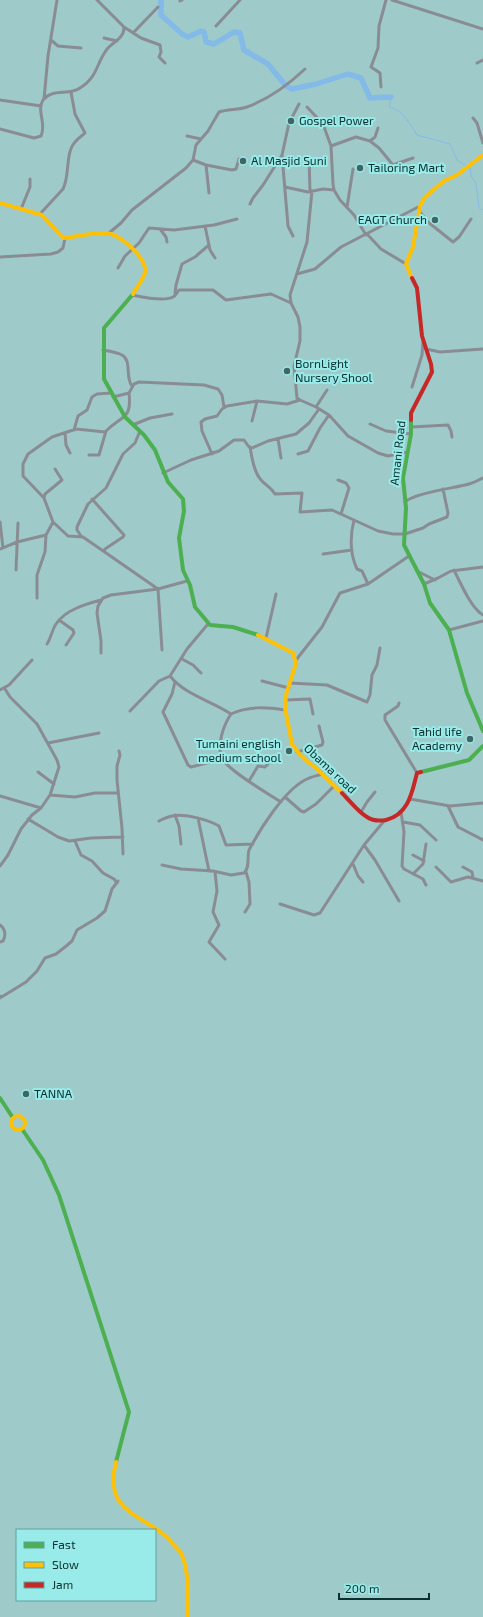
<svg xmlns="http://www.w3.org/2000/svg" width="483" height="1617" viewBox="0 0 483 1617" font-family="'Exo 2',sans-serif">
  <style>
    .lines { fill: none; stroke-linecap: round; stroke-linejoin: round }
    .stream { stroke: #84bae7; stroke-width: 1 }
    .river { stroke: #84bae7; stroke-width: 5.5 }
    .street { stroke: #8a8c93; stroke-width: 3 }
    .fast { stroke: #4caf50; stroke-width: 4 }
    .slow { stroke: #ffc107; stroke-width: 4 }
    .jam { stroke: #c62828; stroke-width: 4 }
    .poi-dot { fill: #3f6665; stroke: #98ebe8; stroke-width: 1.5 }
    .labels { text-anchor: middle; stroke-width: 4; stroke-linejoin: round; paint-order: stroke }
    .poi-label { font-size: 12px; fill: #0c302f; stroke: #98ebe8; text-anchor: start }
    .street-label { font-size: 12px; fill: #0c302f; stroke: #98ebe8 }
  </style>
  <rect width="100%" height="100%" fill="#9ecbca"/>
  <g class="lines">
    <path class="stream" d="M 391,97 L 389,107 C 403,110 410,124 417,135 L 450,144 L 457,160 L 465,165
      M 470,167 L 471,176 L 476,183 L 479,208 L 483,210"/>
    <path class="river" d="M 161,0 L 161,15 L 182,34 L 188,37 L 201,31 L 204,32 L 206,42 L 214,44 L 234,32 L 240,33 L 244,50 L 268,64 L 286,86 L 292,89 L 316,84 L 348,74 L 361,78 L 370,98 L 391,97"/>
    <path class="street" d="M 97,0 L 124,27 L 141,38 L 160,45 L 161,52 L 159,57 L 165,63
      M 392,0 L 483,29
      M 180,1 L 182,0
      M 216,26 L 240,0
      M 133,33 L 158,7
      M 104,38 L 117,41
      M 51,40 L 58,46 L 81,48
      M 477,63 L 483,60
      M 381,87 L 380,73 L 371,67 L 378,48 L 379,26 L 386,0
      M 44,99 L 48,56 L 57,0
      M 0,100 L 41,106
      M 307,107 L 323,124 L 331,146 L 333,184 L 334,190 L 340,200 L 354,215 L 366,235
      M 473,118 L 477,123 L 483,143
      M 0,129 L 34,138 L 41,136 C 47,124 36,111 43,100 C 52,88 69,96 80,88 C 99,76 96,62 108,48 C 114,41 124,39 124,27
      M 187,136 L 201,139
      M 370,141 L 379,148 L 393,165 L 413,158
      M 331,146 L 356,137 L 370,141 L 375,137 L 378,128
      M 282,155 L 288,226 L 293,236
      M 309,158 L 310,192
      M 193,160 L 206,165 L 232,170 L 236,169 L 239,159
      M 206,165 L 209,193
      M 285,187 L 308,192 L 323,189 L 334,190
      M 312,191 L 307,242 L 290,295 L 291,303 L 298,317 L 300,327 L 300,341 L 294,366 L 297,398 L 300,400 L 316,407 L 329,415 L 348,436 L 378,453 L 388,456 L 408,452
      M 250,204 L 253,198 L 263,185 L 282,155 L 289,123 L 299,104
      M 347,207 L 353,169
      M 21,209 L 30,187 L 30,179
      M 419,211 L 428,222 L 453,242 L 459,237 L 471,219
      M 40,214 L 63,189 C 70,176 65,153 75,142 C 78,138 82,136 85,133 L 75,114 L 71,92
      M 205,226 L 210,250 L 215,258
      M 160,229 L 166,237 L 167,242
      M 109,233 L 121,223 L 132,210 L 186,168 L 193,160 L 196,145 L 208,131 L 219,112 C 228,109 238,110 247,107 C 269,99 288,85 305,69
      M 367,234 L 381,249 L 406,264
      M 0,257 L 51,254 L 58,252 L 63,248 L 65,238
      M 118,268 L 125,256 L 139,243 L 149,228 L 174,230 L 214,225 L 237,219
      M 297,274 L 315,269 L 341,247 L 420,206
      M 175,293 L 176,285 L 182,264 L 195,257 L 209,245
      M 132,295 C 142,297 164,302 173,297 C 176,296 177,292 179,290 L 213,290 L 226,300 L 271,294 L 291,303
      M 426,349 L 440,352 L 483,349
      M 103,350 C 109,351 116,352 122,355 C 132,360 125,378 132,386
      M 412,387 L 422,355 L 423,341
      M 113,397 L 129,393 L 134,384 L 139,382 L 204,385 L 218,389 L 222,395 L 224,407
      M 316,407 L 327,390
      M 252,421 L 257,401
      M 135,424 L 150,418 L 172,414
      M 370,424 L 386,431 L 411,434
      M 411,427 L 448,425 L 451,431 L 452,437
      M 74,430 L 78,416 L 87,410 L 92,397 L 97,394 L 111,393
      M 65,433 L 66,445 L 70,453
      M 278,439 L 281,458
      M 250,447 C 252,458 254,472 261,480 C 266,486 270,486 275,494 L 302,493 L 300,512 L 332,510 L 378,531 L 393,534 L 405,534 L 423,528 L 429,524 L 447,517 L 448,513 L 443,489
      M 212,454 L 202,431 L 201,422 L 205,419 L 217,416 L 222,409 L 227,406 L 257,401 L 287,404 L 300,400
      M 298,454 L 308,451 L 320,428 L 329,415
      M 89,455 L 99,455 L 106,431 C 122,415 132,420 129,393
      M 55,469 L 62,480 L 45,494 L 44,498 L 53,522 L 68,536 L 83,537 L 158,589 L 162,650
      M 163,473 L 191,460 L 219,451 L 234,440 L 244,440 L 249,447 L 252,448 L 268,441 L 296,434 L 309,423 L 319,409
      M 338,480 L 346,483 L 349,488 L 341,514
      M 44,498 L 23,476 L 23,464 L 28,454 L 52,437 L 76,429 L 105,432
      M 92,499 L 124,535 L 123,537 L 105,549 L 104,551
      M 405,502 C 414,493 455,488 469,484 C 474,483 478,480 483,478
      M 354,520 C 350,536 350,554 357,569 L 362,571 L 368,584
      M 0,522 L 3,548
      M 81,536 L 77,530 L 77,527 L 88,504 L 106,488 L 123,454 L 135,443 L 140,431
      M 0,549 L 17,542 L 46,535
      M 323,554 L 352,550
      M 16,570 L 18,523
      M 454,570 C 460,582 471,608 483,615
      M 417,571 L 435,580
      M 424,584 L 438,578 L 451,571 L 483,567
      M 37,598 L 37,575 L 45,552 L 46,535 L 53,522
      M 59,620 L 73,630 L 74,633 L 66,645
      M 449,630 L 483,621
      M 266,638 L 276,594
      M 47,644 C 51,638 52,630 56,624 C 65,610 86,604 101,600
      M 101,653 L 101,641 L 97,613 L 98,606 L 103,598 L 111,595 L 158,589 L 187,581
      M 182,659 L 193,665 L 201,673
      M 296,660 L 322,627 L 340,593 L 368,584 L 409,556
      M 170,676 C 185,695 212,701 231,714
      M 262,681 L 289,688
      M 175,682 L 172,694 L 163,712 L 188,765 L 191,767 L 195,766 L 222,759
      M 290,683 L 327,685 L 367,702 L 370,695 L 372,675 L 377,665 L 380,648
      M 0,690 L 9,685 L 32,660
      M 286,700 L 310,699 L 313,714
      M 399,703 L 398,706 L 385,715 L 385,720 L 417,773
      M 130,711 L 159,681 L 170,676 L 187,649 L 208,624
      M 48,743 L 99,733
      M 119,751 L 120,755 L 117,766 L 117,780 L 122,828 L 123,854
      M 297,752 L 322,745 L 323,742 L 319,726
      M 38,772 L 54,784
      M 249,781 L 258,766 L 265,767 L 268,764
      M 50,795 L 75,797 L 95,793 L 118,793
      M 0,796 L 41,808
      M 285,797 L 301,811 L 304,812 L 316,804 L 334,786
      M 410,799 L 450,806 L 483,803
      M 281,802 C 269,794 227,770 222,758 C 216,746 224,724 231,714 C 248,706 266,707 285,710
      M 448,806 L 458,827 L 483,840
      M 361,812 L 367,802 L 375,792
      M 401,812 L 404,832 L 402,866 L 404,869 L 423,879 L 426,885
      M 175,815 L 179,826 L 181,844
      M 198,818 L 209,871
      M 28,819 L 58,837 L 69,841 L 91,838 L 123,837
      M 159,821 C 163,819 167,817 172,816 C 183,813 209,820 219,826 L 226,845 L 253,844
      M 403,822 L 420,825 L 436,840
      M 75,841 L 81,855 L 92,861 L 103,873 L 114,879 L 117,883
      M 364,845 L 375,860 L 399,901
      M 413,855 L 424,861
      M 353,864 L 358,876 L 363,882
      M 162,865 L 181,869 L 213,871 L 231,875 L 244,873 C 250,868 247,857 249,850 C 260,829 284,791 305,780 C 310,777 316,776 322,774
      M 0,866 L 8,855 L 21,829 L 32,815 L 41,808 L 50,795 L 59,767 L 57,760 L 37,724 L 10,697 L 5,689
      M 436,867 L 451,882 L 468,877 L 483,881
      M 463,867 L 472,872 L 473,878
      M 215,872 L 217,891 L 213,912 L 219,925 L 209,942 L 225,959
      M 413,874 L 423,864 L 426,844
      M 280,904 L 314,915 L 320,913 L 364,845 L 385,820
      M 245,912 L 250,904 L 249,882 L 246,872
      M 0,925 C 5,929 6,935 3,941 L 0,942
      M 0,996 L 0,998 L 26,982 L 37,971 L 45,958 L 56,954 L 65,947 L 72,941 L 77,930 L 97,918 L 105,911 L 112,889 L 118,881"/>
    <path class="fast" d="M 133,294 L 104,328 L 104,379 L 125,417 L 144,435 L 155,450 L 168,482 L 183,499 L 184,511 L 179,538 L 183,570 L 190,585 L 195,607 L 210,625 L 233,627 L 258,635
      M 411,420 L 411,434 L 403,478 L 406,508 L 404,545 L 424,584 L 430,603 L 449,630 L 467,693 L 483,731
      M 421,772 L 469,760 L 483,746
      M 0,1098 L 13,1118
      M 22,1129 L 43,1160 L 59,1195 L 129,1412 L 116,1462"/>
    <path class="slow" d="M 0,203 L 42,215 L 63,238 C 77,237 92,232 106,233 C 120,234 147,258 145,272 C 144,279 136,288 133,294
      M 412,278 L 406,264 L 413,247 L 420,206 L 425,197 L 444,181 L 457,175 L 483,155
      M 258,635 L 293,653 L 296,663 L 286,695 L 285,708 L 292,744 L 301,756 L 317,769 L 342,793
      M11 1123a7 7 0 1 1 14 0a7 7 0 1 1-14 0Z
      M 116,1462 C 102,1517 148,1513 173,1544 C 176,1547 179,1550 181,1553 C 190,1572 187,1597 188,1617"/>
    <path class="jam" d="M 411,420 L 411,413 L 432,372 L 431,364 L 422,336 L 417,288 L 412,278
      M 342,793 C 350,801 358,812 367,817 C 373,821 380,821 386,820 C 409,814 412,792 417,773 L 421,772"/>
  </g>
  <g class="poi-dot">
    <circle cx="291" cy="121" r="4"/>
    <circle cx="243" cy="161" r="4"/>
    <circle cx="360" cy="168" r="4"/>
    <circle cx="435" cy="220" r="4"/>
    <circle cx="287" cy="371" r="4"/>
    <circle cx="470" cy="739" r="4"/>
    <circle cx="289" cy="751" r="4"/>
    <circle cx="26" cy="1094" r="4"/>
  </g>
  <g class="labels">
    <g class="poi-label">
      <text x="299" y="125">Gospel Power</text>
      <text x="251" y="165">Al Masjid Suni</text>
      <text x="368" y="172">Tailoring Mart</text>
      <text x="427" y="224" text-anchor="end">EAGT Church</text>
      <text x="295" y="368">BornLight<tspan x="295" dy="14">Nursery Shool</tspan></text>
      <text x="462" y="736" text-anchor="end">Tahid life<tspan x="462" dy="14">Academy</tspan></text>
      <text x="281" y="748" text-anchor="end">Tumaini english<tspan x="281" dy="14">medium school</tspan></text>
      <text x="34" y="1098">TANNA</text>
    </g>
    <g class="street-label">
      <text transform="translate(398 453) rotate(-84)" y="4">Amani Road</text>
      <text transform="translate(330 769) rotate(43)" y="4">Obama road</text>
    </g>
  </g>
  <rect x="16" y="1529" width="140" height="72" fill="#98ebe8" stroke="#60a09e"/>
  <rect x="24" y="1542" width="20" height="6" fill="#4caf50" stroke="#60a09e"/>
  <text x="52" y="1549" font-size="12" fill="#0c302f">Fast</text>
  <rect x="24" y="1562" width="20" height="6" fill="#ffc107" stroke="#60a09e"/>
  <text x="52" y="1569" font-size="12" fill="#0c302f">Slow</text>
  <rect x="24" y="1582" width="20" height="6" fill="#c62828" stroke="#60a09e"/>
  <text x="52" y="1589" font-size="12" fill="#0c302f">Jam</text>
  <path d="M339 1593v6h90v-6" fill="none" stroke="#0c302f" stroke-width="2"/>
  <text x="345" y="1593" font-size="12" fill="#0c302f" stroke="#98ebe8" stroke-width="3" paint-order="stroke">200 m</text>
</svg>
